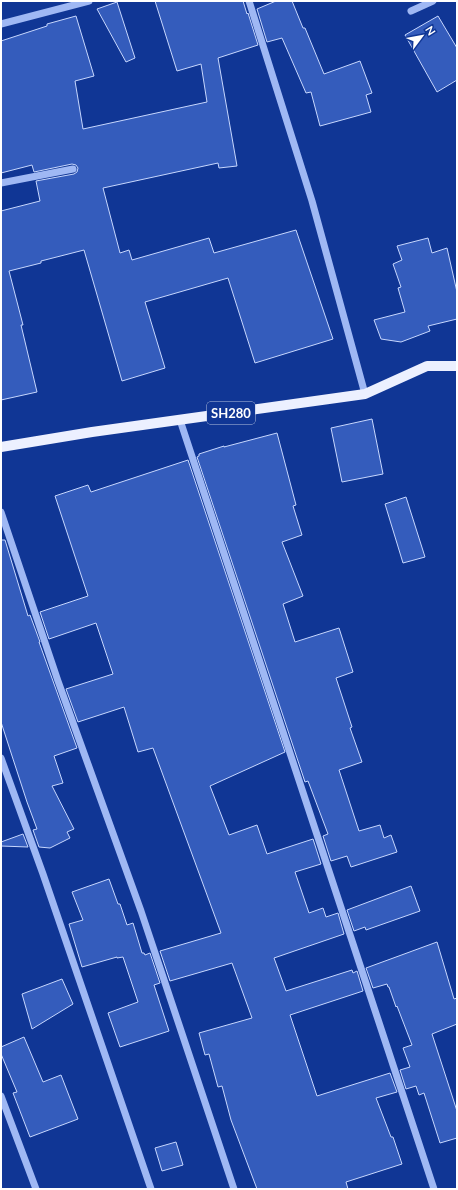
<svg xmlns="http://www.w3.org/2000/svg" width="458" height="1190" viewBox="0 0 458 1190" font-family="Lato,sans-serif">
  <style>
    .building { fill: #345cbc; stroke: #c7d7fe }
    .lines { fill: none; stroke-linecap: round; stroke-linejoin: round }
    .minor { stroke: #9fb8f4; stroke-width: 7 }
    .major { stroke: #ecf0ff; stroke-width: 10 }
    .labels { text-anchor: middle; stroke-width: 3; stroke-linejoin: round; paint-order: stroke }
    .shield { fill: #103695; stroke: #b7c3df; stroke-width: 1 }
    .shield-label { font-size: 13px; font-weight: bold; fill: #fff }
  </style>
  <rect width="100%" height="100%" fill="#103695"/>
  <path class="building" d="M 155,1 L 243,1 L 247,14 L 248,13 L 258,45 L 218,58 L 237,166 L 219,168 L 218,163 L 103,188 L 120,253 L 129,250 L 132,260 L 209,238 L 214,253 L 296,230 L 333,339 L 255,363 L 228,278 L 145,302 L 165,368 L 122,381 L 84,250 L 41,261 L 41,263 L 9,271 L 23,325 L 21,325 L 37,392 L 1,400 L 1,211 L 40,201 L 36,181 L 74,174 L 77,172 L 78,168 L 76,165 L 72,164 L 34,172 L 32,165 L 1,173 L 1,41 L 47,26 L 47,24 L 76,16 L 94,76 L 75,81 L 83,129 L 207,102 L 201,64 L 177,71 Z
    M 276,1 L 292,1 L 303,28 L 305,28 L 324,74 L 360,61 L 372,93 L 366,95 L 371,112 L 320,126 L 311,92 L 306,93 L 282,38 L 267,42 L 257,9 Z
    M 117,2 L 135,58 L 126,62 L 97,9 Z
    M 438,16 L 457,48 L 457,80 L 437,92 L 405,35 Z
    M 428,238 L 432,253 L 447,248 L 457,292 L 457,319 L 428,326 L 430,331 L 401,342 L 381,339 L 374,320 L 405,312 L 398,288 L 401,287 L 393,264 L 402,260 L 397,246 Z
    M 372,419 L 383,474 L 342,482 L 331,428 Z
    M 277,433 L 296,505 L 293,506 L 302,535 L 282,542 L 303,596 L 283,604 L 295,642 L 339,628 L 353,672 L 336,678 L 352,727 L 350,728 L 362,762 L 339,770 L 359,831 L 380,825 L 384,838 L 391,835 L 397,852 L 351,867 L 347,856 L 331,861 L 323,836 L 328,834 L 308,781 L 305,782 L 197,457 L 199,456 L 199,454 L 224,446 L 224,447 Z
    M 188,460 L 285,752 L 210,786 L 229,835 L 257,825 L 267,854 L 313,839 L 321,864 L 295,872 L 309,913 L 323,908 L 326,917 L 338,913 L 344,934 L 274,958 L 286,991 L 352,970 L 353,973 L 357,971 L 363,991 L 290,1015 L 317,1096 L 390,1073 L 397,1092 L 376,1098 L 391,1137 L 393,1137 L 402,1164 L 346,1182 L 348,1189 L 257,1189 L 231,1120 L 222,1086 L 218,1087 L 209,1054 L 205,1055 L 199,1033 L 252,1018 L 232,963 L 170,981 L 160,951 L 221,933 L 153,748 L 138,752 L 124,707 L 78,722 L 66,689 L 113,674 L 96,623 L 49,639 L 40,612 L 88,596 L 55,496 L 88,485 L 91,492 Z
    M 406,497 L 425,557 L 403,563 L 385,504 Z
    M 1,540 L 5,540 L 28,616 L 30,615 L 40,642 L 39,642 L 77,748 L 54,756 L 63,783 L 52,786 L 74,829 L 67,832 L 70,838 L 50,848 L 39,847 L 33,830 L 37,829 L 27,802 L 1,722 Z
    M 23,834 L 28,847 L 1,846 L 1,842 Z
    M 109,879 L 118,904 L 120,904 L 127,925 L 133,923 L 142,953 L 144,953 L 145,955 L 150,953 L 160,983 L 154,985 L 169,1031 L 120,1047 L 108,1013 L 138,1002 L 123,957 L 117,958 L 117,957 L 82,967 L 69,924 L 83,920 L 72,892 Z
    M 411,886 L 420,911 L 366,930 L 365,927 L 354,931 L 347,910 Z
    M 437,942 L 454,999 L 457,998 L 457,1024 L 432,1034 L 457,1111 L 457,1138 L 440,1143 L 424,1093 L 419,1095 L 416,1086 L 406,1089 L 400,1070 L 410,1067 L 403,1048 L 412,1045 L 397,1006 L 396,1007 L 389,987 L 388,987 L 387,984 L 373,988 L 366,968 Z
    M 62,979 L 73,1004 L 32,1029 L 22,994 Z
    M 24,1037 L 43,1082 L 61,1075 L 78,1119 L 30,1137 L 13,1093 L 17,1092 L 1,1054 L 1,1047 Z
    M 176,1142 L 183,1165 L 162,1171 L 155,1148 Z"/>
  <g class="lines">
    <path class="minor" d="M 249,1 L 312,201 L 365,394
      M 411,11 L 433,1
      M 1,24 L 89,1
      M 1,183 L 73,169
      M 180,420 L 434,1189
      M 1,512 L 58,681 L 141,911 L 234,1189
      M 1,758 L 43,874 L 151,1189
      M 1,1096 L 36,1189"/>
    <path class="major" d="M 1,447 L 92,432 L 365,394 L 427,366 L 457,366"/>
  </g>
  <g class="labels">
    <rect class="shield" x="207" y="402" width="48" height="22" rx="3"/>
    <g class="shield-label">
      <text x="231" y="418">SH280</text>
    </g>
  </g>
  <rect width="458" height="1190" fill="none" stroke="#ffffff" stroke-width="4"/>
  <g transform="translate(422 36) rotate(58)" stroke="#103695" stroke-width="3" paint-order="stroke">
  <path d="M0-3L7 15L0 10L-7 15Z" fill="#ffffff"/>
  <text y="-6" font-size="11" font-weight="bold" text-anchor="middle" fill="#ffffff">N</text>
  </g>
</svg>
